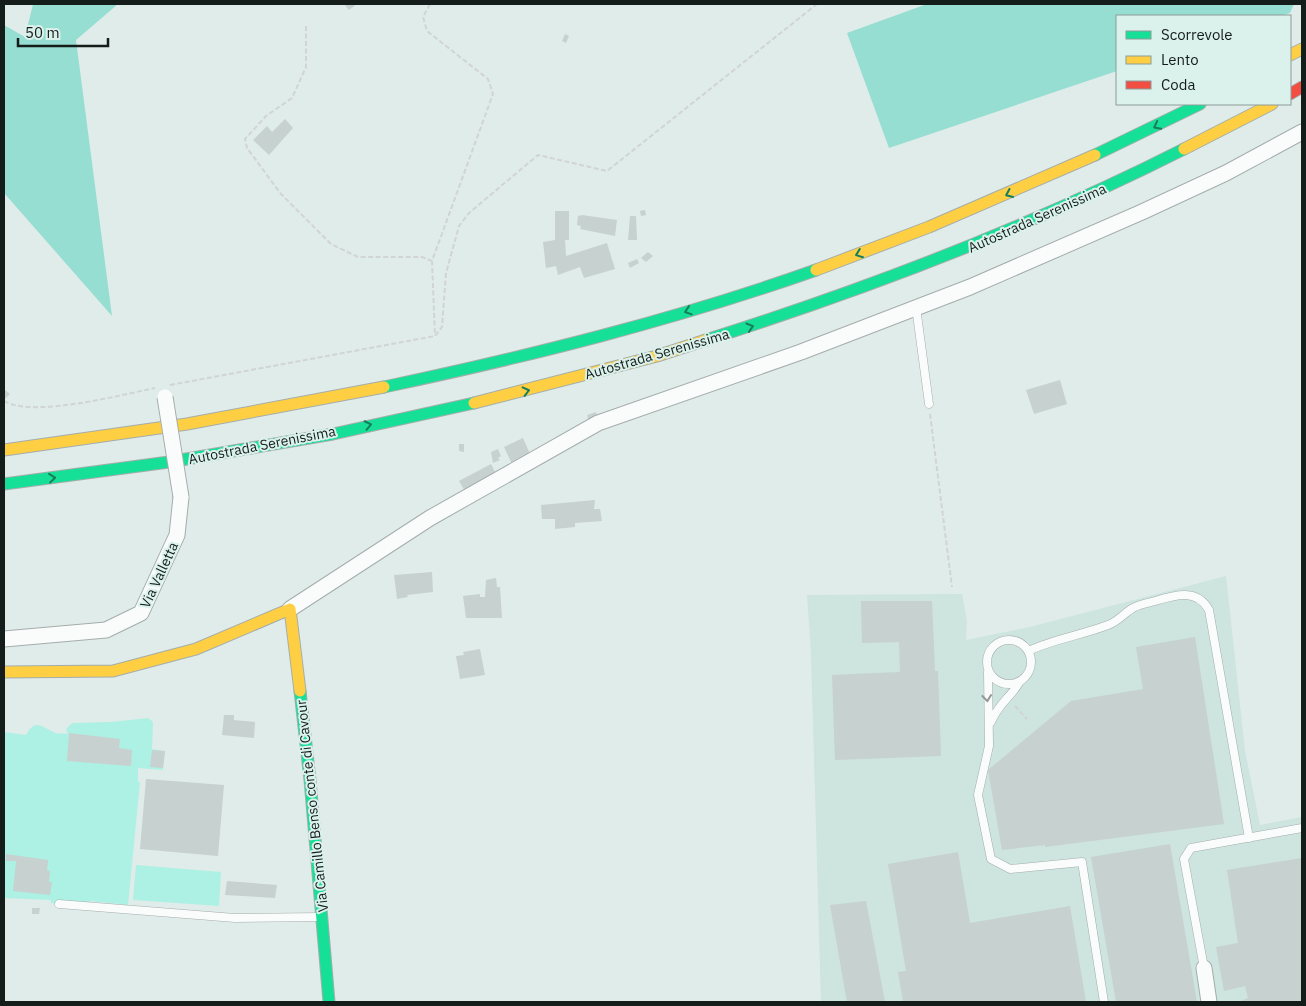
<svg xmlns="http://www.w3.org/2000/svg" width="1306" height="1006" viewBox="0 0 1306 1006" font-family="'IBM Plex Sans',sans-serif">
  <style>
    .built { fill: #cde4df }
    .green { fill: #adf0e4 }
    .forest { fill: #96ded2 }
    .building { fill: #c7d1cf }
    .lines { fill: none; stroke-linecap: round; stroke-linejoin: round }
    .lane-casing { stroke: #a4adab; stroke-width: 9 }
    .street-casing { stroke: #a4adab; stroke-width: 17 }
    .fast-casing { stroke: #a4adab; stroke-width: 13 }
    .slow-casing { stroke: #a4adab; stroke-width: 13 }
    .jam-casing { stroke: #a4adab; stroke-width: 13 }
    .path { stroke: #d1d4d4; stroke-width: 2; stroke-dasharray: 5 2.5; stroke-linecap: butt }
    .lane { stroke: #fafcfc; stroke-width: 8 }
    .street { stroke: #fafcfc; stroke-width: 15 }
    .fast { stroke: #16e098; stroke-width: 11 }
    .slow { stroke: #ffcf43; stroke-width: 11 }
    .jam { stroke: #f24e42; stroke-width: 11 }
    .street-bridge-casing { stroke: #a4adab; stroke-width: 17; stroke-linecap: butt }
    .street-bridge { stroke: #fafcfc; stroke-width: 15 }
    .oneway { stroke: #167e5a }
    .oneway2 { stroke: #939897 }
    .labels { text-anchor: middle; stroke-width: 4; stroke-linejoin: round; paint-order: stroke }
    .street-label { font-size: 14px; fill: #151d1b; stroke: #dbf1ec }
  </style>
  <rect width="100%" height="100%" fill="#e0ece9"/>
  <path class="built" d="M 1226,576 L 1245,751 L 1260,825 L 1302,817 L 1302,1002 L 821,1002 L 811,653 L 807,595 L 962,594 L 967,621 L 966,640 L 1030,627 Z"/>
  <path class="green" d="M 148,718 L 153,722 L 152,749 L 165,751 L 163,770 L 138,768 L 138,782 L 140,782 L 128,905 L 90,901 L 89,906 L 51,903 L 51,900 L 4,898 L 4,732 L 26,735 C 36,716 44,729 56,733 C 60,734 65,733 68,734 L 66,729 L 72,723 L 111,722 Z
    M 136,865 L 221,872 L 219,906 L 133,900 Z"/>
  <path class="forest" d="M 33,4 L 118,4 L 76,40 L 112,316 L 4,193 L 4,25 L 25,37 Z
    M 927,4 L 1294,4 L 1290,13 L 1281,16 L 1117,16 L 1117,71 L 889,148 L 847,33 Z"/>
  <path class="building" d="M 344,4 L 357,4 L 349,10 Z
    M 565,34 L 569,36 L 566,43 L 562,41 Z
    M 285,119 L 293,128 L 269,155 L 253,140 L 267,126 L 272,132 Z
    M 645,210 L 646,215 L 641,216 L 640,211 Z
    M 555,211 L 569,211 L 569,240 L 565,240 L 566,256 L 607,243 L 615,269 L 584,278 L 580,267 L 558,275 L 556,266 L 546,268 L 543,242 L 555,240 Z
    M 582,215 L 617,220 L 615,236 L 580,229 L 581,226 L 577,225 L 578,216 Z
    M 630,216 L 636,216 L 637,240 L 628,240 Z
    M 648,252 L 653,256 L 646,262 L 641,258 Z
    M 637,259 L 639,263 L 630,268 L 628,263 Z
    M 1060,380 L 1067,404 L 1034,414 L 1026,390 Z
    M 4,389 L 10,394 L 4,400 Z
    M 596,412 L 598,418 L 589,422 L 587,415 Z
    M 523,438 L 531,456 L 512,464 L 504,447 Z
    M 459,444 L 464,444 L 464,452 L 459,451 Z
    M 498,449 L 501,456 L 498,458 L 500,460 L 493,463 L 491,452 Z
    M 491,464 L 497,476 L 466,493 L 459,481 Z
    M 595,500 L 594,509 L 600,509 L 602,521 L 575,523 L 575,527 L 555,529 L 555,519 L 542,519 L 541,505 Z
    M 432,572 L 433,592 L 407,595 L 408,597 L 397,599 L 394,575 Z
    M 496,578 L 497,587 L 500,587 L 502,618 L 466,618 L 463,596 L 480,594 L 480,597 L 485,597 L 486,580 Z
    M 861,601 L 932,601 L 935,671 L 938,671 L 941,756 L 835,760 L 832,675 L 900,672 L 899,642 L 862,643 Z
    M 1195,637 L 1224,824 L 1045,847 L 1045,845 L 1002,850 L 988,770 L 1071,701 L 1143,689 L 1136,647 Z
    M 480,649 L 485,675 L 460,679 L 456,656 L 464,655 L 463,652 Z
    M 224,715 L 234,715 L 234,720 L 255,722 L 254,738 L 222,735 Z
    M 69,733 L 120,739 L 119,748 L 132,750 L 131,766 L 67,761 Z
    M 152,750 L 165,751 L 163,768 L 150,767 Z
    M 146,779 L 224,785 L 218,856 L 140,849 Z
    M 1170,844 L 1197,1002 L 1116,1002 L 1091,857 Z
    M 958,852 L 970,923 L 1070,906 L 1086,1002 L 903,1002 L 898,972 L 906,971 L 888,864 Z
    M 6,854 L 48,860 L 47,870 L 50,871 L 49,882 L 52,882 L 50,895 L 13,891 L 16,861 L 6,861 Z
    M 1302,858 L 1302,1002 L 1238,1002 L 1248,998 L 1245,986 L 1224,991 L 1216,947 L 1238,943 L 1227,870 Z
    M 227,881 L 277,885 L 275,898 L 225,895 Z
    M 866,901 L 885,1002 L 847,1002 L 830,905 Z
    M 32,908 L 40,908 L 39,914 L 32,914 Z"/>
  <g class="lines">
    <g class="lane-casing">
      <path id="lane" d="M 916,307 L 929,404
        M987 662a22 22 0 1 1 44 0a22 22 0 1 1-44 0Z
        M 1028,651 C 1054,639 1082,635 1108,625 C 1119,621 1124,613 1133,608 C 1139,604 1148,603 1155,601 C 1175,595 1197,588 1209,610 L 1249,838
        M 988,672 L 989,746 L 978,795 L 991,859 L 1010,869 L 1082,862 L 1104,1002
        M 991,722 C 999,703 1009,699 1019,683
        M 59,904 L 235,918 L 321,917
        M 1204,968 L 1184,859 L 1191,848 L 1302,828"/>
    </g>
    <g class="street-casing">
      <path id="street" d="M 290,609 L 430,518 L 598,423 L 801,352 L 970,287 L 1142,212 L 1226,173 L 1302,132
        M 4,639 L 106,630 L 141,613 L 177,535 L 181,497
        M 1204,968 L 1209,1002"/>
    </g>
    <g class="fast-casing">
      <path id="fast" d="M 1095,155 L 1200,104
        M 706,340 C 870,288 1030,227 1184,149
        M 384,387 C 530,356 675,320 816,270
        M 4,484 L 169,462 L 333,434 L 474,403
        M 300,691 L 310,780 L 329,1002"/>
    </g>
    <g class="slow-casing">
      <path id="slow" d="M 1290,55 L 1302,49
        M 1184,149 L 1272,104
        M 816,270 L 929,227 L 1095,155
        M 474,403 L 657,356 L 706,340
        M 4,450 L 187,424 L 384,387
        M 4,672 L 113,671 L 196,649 L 290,609 L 300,691"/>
    </g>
    <g class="jam-casing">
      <path id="jam" d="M 1290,94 L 1302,87"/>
    </g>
    <path class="path" d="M 430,4 L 423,17 L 427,31 L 488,79 L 493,94 L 432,261 L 435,336
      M 306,26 L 306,67 L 292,98 L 266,116 L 245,139 L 247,148 L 281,194 L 331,244 L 358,257 L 422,257 L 432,261
      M 170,385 L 435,336 L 442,327 L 446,273 L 459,226 L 469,213 L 538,155 L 607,171 L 817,4
      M 4,401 C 34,418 120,395 155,388
      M 930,414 L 952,587
      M 1015,706 L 1027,719"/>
    <use href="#lane" class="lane"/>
    <use href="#street" class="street"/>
    <use href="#fast" class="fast"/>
    <use href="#slow" class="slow"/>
    <use href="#jam" class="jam"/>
    <g class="street-bridge-casing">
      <path id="street-bridge" d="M 165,397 L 181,497"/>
    </g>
    <use href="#street-bridge" class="street-bridge"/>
  </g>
  <defs><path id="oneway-chevron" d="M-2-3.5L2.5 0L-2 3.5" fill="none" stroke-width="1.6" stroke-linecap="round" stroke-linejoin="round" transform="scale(1.25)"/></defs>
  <g class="oneway">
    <use href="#oneway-chevron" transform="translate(1157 126) rotate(153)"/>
    <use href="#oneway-chevron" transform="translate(1009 194) rotate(156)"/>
    <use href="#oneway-chevron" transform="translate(859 254) rotate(159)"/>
    <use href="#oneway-chevron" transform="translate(688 311) rotate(162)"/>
    <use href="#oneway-chevron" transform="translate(750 327) rotate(-17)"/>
    <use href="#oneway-chevron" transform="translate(526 391) rotate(-14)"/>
    <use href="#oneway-chevron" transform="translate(368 425) rotate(-12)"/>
    <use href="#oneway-chevron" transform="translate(52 478) rotate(-6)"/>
  </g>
  <use class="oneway2" href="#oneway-chevron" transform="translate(987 698) rotate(84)"/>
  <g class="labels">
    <g class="street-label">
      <text transform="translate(1037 218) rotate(-24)" y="5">Autostrada Serenissima</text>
      <text transform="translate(657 354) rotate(-16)" y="5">Autostrada Serenissima</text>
      <text transform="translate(262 445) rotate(-11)" y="5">Autostrada Serenissima</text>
      <text transform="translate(159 575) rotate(-65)" y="5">Via Valletta</text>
      <text transform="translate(312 806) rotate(-96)" y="5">Via Camillo Benso conte di Cavour</text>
    </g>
  </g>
  <rect width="1306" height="1006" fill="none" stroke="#151d1b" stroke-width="10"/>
  <rect x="1116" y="15" width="175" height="90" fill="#dbf1ec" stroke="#8c9c98"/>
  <rect x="1126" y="31" width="25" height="8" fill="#16e098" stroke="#8c9c98"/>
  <text x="1161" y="40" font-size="15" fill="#151d1b">Scorrevole</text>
  <rect x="1126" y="56" width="25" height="8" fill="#ffcf43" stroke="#8c9c98"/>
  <text x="1161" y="65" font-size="15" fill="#151d1b">Lento</text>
  <rect x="1126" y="81" width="25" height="8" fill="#f24e42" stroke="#8c9c98"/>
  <text x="1161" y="90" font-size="15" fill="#151d1b">Coda</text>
  <path d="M18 38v8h90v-8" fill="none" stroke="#151d1b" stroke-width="2.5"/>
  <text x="25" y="38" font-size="15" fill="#151d1b" stroke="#dbf1ec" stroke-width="4" paint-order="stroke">50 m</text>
</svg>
